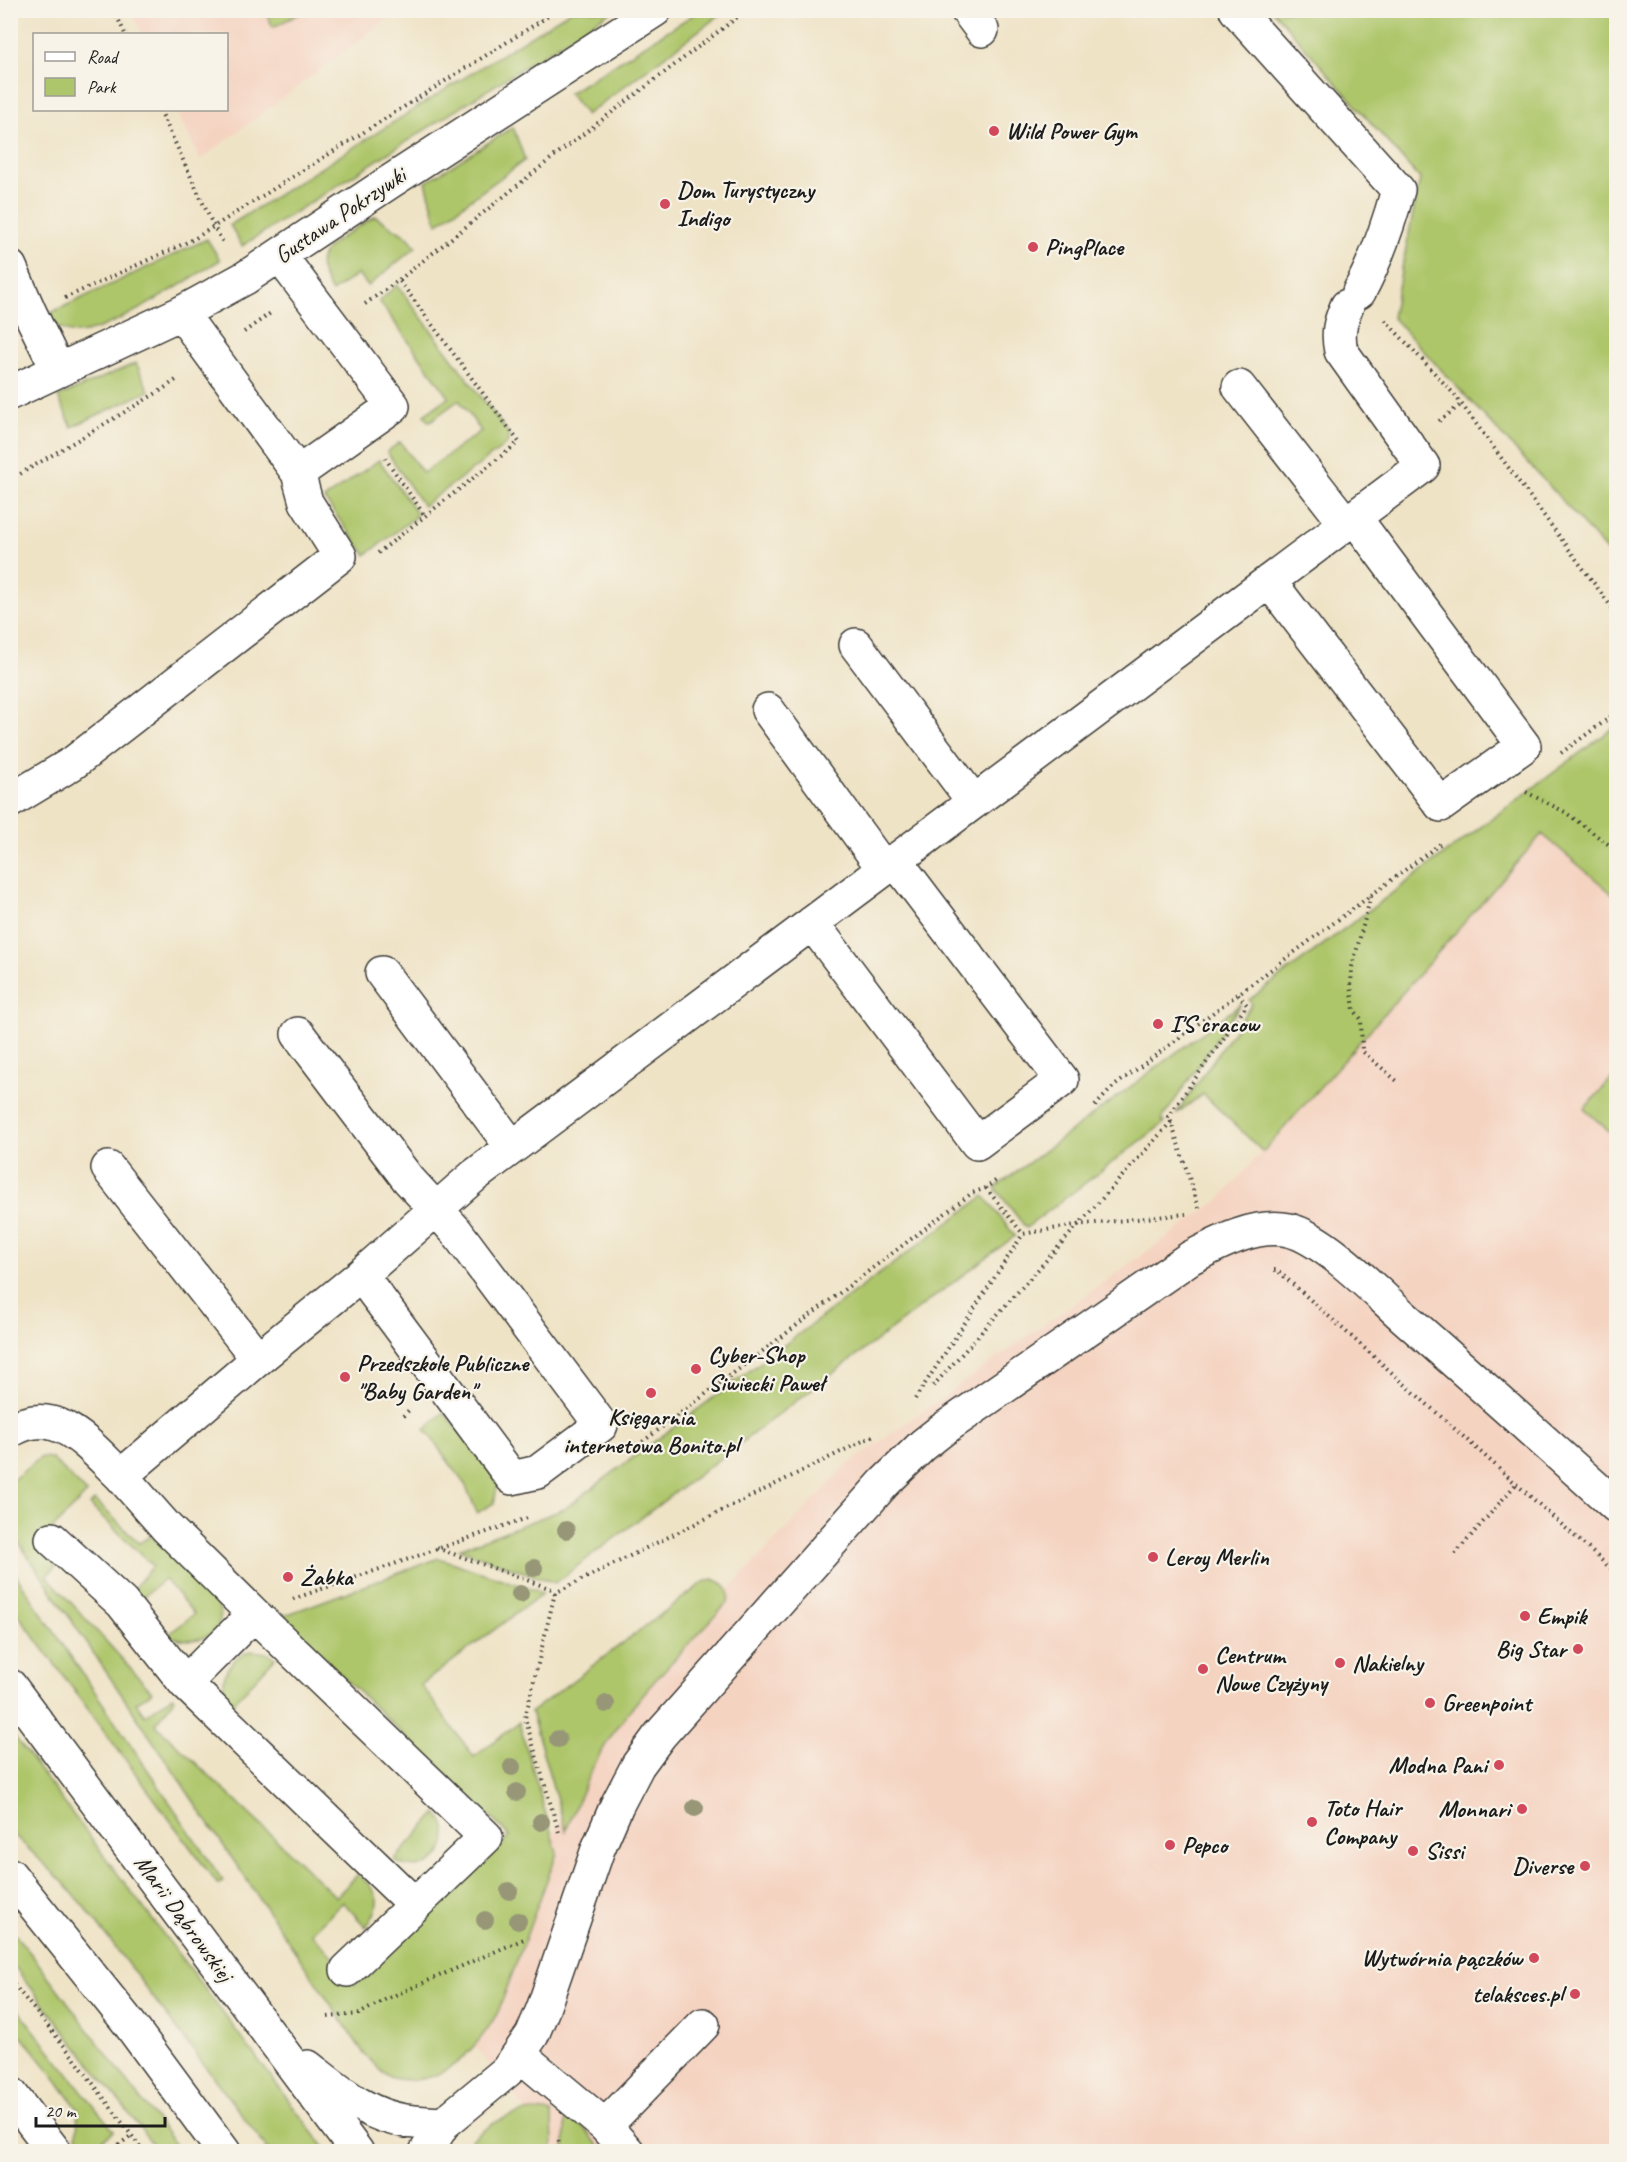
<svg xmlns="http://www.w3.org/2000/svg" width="1627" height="2162" viewBox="0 0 1627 2162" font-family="Caveat,sans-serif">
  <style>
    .built { fill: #f5d3c1 }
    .green { fill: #aec66b; stroke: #657144; stroke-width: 1.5 }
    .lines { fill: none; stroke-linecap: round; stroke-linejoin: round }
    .minor-casing { stroke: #3c3a36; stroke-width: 36 }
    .path { stroke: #3c3a36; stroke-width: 4; stroke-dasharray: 1.5 4.5; stroke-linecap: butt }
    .minor { stroke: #fff; stroke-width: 33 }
    .tree { fill: #979778 }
    .poi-dot { fill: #d1495b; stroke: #f7f3e8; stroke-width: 2 }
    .labels { text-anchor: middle; stroke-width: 4.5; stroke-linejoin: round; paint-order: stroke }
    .poi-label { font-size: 24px; font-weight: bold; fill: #1c1c1c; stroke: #f7f3e8; text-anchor: start }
    .street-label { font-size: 24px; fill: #1c1c1c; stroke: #f7f3e8 }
  </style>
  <rect width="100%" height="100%" fill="#f7f3e8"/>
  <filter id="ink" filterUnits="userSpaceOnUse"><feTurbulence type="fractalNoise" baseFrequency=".0167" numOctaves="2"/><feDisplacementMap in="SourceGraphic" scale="12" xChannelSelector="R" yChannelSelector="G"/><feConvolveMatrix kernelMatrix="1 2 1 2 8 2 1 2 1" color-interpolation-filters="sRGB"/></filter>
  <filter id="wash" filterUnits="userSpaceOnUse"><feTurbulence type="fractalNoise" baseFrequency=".008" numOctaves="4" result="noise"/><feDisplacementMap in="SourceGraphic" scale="24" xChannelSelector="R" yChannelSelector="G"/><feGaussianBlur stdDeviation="1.35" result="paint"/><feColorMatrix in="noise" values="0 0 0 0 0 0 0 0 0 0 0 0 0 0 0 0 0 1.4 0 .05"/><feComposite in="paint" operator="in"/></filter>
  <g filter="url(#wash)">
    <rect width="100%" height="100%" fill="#efe3c6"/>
    <path class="built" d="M 131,11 L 398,11 L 200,160 L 176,110 L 226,110 L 226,34 L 142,34 Z
      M 1542,834 L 1616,897 L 1616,1074 L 1584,1108 L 1616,1137 L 1616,2151 L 558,2151 L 464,2032 L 592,1750 L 633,1690 L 847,1465 L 1219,1200 Z"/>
    <path class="green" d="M 572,10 L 612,11 L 242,246 L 230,225 Z
      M 265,11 L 305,11 L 273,27 Z
      M 699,11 L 725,11 L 586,115 L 569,93 Z
      M 1273,11 L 1616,11 L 1616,562 L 1551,488 L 1392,317 L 1420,179 Z
      M 513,127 L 525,160 L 437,224 L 426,182 Z
      M 375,216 L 409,238 L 416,247 L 368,286 L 358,274 L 332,292 C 315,266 315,254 342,237 C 353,230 364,223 375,216 Z
      M 207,239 L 220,260 C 191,278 108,334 76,333 C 63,332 53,325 44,316 Z
      M 397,285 L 509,434 L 507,444 L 423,506 L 387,452 L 400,442 L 423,473 L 481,431 L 459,400 L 429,422 L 424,415 L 449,397 L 379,301 Z
      M 136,363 L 149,391 L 72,427 L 58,397 Z
      M 379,460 L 416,512 L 415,517 L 366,555 L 324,499 Z
      M 1616,726 L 1616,897 L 1542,834 L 1263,1152 L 1203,1094 L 1176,1114 L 1252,1004 L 1249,1000 Z
      M 1241,1004 L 1162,1119 L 1164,1123 L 1026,1228 L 995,1188 Z
      M 1616,1074 L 1616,1137 L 1584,1109 Z
      M 984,1196 L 1015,1236 L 555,1583 L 459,1549 L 564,1509 Z
      M 444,1412 L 498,1482 L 494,1503 L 477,1513 L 466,1486 L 425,1429 Z
      M 45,1457 L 52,1459 L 87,1493 L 36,1546 L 56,1566 L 47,1576 L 152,1692 L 136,1703 L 145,1715 L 173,1696 L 175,1698 L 155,1724 L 336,1897 L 358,1874 C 379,1892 384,1904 366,1927 L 343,1902 L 311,1933 L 333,1957 L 331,1960 L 354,1985 L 510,1836 L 280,1617 L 439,1558 L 543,1593 L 421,1685 L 474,1757 L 519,1722 L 557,1853 L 498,2012 C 480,2043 453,2078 413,2080 C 406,2080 397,2080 390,2077 C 381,2072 373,2063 365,2055 L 11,1531 L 10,1482 L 40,1458 Z
      M 95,1500 L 139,1543 L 151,1536 L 215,1599 C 234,1634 196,1648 168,1635 L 194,1614 L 165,1579 L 139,1600 L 132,1590 L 153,1566 L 90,1505 Z
      M 11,1568 L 223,1881 L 218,1885 L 11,1605 Z
      M 712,1579 C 724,1582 731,1589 728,1602 C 685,1650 631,1699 599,1756 C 585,1780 576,1806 566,1831 L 531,1712 L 704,1582 Z
      M 251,1651 L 268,1653 L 275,1658 L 231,1706 C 216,1682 225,1660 251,1651 Z
      M 10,1731 L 327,2151 L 269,2151 L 90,1914 L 63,1882 L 11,1832 Z
      M 437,1813 C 463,1843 428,1883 394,1860 Z
      M 11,1930 L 32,1955 L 180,2151 L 158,2151 L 11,1962 Z
      M 10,2000 L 114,2131 L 88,2150 L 77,2136 L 78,2109 L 53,2075 L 11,2023 Z
      M 534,2111 L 552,2113 L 553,2151 L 478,2151 L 471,2140 C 491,2123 508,2113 534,2111 Z
      M 565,2115 L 585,2129 L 603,2151 L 565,2151 Z"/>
  </g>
  <g filter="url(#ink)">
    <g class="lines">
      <g class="minor-casing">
        <path id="minor" d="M 967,10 L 982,30
          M 1236,10 L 1398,190 C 1388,226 1377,259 1359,292
          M 280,256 L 393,406 L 298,473
          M 10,267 L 30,313 L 58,370
          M 1239,387 L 1346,524
          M 10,393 L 181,313 L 245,278 L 388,183 L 655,10
          M 1269,581 L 1441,805 L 1524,746 L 1355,518
          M 856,645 L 974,802
          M 768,710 L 884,869
          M 10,801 L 73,763 L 340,556 L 306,502 L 298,473 L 181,313
          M 812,923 L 977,1143 L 1062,1080 L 895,860
          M 382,973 L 512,1147
          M 298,1034 L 408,1179 L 455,1230 L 601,1425 L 538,1472 L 512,1478 L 361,1275
          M 108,1168 L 258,1359
          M 10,1431 C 57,1402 90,1447 121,1476 L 258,1359 L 361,1275 L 474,1176 L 1423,466 L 1341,351 C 1337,333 1340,322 1347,306
          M 121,1476 L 167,1528 L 254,1614 L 486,1837 L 347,1970
          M 52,1539 L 122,1603 L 185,1683 L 415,1905
          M 185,1683 L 254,1614
          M 10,1686 L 357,2152
          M 10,1875 L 128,2022 L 224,2152
          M 520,2055 L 605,2126 L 628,2152
          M 308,2067 C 338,2090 367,2116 406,2121 C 418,2123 431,2123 443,2124
          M 10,2093 L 55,2152
          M 605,2126 L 703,2025
          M 426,2152 L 443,2124 L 507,2071 L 532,2035 L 543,2009 L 598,1849 L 617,1805 L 638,1765 L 660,1735 L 884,1483 L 923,1445 L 942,1430 L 1190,1258 C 1219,1243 1255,1223 1289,1230 C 1324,1238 1377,1293 1405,1318 C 1476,1380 1546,1443 1616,1506"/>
      </g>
      <path class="path" d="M 114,10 L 125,34
        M 160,110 L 214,227 L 224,244
        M 65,298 L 194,239 L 558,10
        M 365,304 L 399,280 L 557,154 L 747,10
        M 1385,320 L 1454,394 L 1616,613
        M 244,332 L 272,312
        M 1439,421 L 1462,404
        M 385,458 L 425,516
        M 10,480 L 160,391 L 179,378
        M 378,553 L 519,442 L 399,280
        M 1561,753 L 1616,713
        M 1526,792 L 1565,812 L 1616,850
        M 1371,896 L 1352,967 L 1351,985 L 1354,1010 L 1361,1019 L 1362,1051 L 1397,1081
        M 1095,1106 L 1113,1087 L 1440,844
        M 986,1188 L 1023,1234 L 1076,1225 L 1186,1214
        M 1199,1208 L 1171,1122 L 1168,1117 L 1247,1005 L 1238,994
        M 1274,1270 L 1277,1270 L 1616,1573
        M 933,1386 L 1171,1122
        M 915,1399 L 1023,1234
        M 403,1416 L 411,1408
        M 633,1449 L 972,1193 L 986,1188 L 998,1179
        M 437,1548 L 552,1589 L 555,1593 L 873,1436
        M 1455,1554 L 1517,1483
        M 555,1593 L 525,1718 L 560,1836
        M 293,1599 L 530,1517
        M 10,1980 L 74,2058 L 144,2152
        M 328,2017 L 359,2014 L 384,2000 L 524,1939
        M 559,2140 L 559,2152
        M 109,2152 L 132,2135"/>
      <use href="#minor" class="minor"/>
    </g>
    <g class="tree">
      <circle cx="566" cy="1530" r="9"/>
      <circle cx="534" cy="1568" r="9"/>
      <circle cx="520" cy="1594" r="9"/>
      <circle cx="606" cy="1704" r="9"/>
      <circle cx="558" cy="1739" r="9"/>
      <circle cx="512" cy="1767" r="9"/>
      <circle cx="517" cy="1792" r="9"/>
      <circle cx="695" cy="1808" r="9"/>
      <circle cx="541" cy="1822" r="9"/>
      <circle cx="509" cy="1891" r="9"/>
      <circle cx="485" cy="1920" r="9"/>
      <circle cx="518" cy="1921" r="9"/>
    </g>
  </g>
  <g class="poi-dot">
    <circle cx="994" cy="131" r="6"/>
    <circle cx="665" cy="204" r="6"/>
    <circle cx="1033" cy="247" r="6"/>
    <circle cx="1158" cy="1024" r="6"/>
    <circle cx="696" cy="1369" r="6"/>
    <circle cx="345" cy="1377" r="6"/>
    <circle cx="651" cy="1393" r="6"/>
    <circle cx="1153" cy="1557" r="6"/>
    <circle cx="288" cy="1577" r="6"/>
    <circle cx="1525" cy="1616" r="6"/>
    <circle cx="1578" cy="1649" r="6"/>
    <circle cx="1340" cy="1663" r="6"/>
    <circle cx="1203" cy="1669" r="6"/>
    <circle cx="1430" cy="1703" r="6"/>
    <circle cx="1499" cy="1765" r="6"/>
    <circle cx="1522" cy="1809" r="6"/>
    <circle cx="1312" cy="1822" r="6"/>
    <circle cx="1170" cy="1845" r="6"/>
    <circle cx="1413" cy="1851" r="6"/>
    <circle cx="1585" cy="1866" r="6"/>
    <circle cx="1534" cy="1958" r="6"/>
    <circle cx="1575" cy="1994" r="6"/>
  </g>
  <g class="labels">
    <g class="poi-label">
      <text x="1006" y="139">Wild Power Gym</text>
      <text x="677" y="198">Dom Turystyczny<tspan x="677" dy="28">Indigo</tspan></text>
      <text x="1045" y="255">PingPlace</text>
      <text x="1170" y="1032">I'S cracow</text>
      <text x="708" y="1363">Cyber-Shop<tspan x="708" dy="28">Siwiecki Paweł</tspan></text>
      <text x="357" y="1371">Przedszkole Publiczne<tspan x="357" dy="28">"Baby Garden"</tspan></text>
      <text x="651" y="1425" text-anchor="middle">Księgarnia<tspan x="651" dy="28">internetowa Bonito.pl</tspan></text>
      <text x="1165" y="1565">Leroy Merlin</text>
      <text x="300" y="1585">Żabka</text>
      <text x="1537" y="1624">Empik</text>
      <text x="1566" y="1657" text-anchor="end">Big Star</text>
      <text x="1215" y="1663">Centrum<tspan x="1215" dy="28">Nowe Czyżyny</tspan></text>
      <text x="1352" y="1671">Nakielny</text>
      <text x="1442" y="1711">Greenpoint</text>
      <text x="1487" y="1773" text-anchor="end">Modna Pani</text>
      <text x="1324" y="1816">Toto Hair<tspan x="1324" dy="28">Company</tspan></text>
      <text x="1510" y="1817" text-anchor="end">Monnari</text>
      <text x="1182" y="1853">Pepco</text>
      <text x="1425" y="1859">Sissi</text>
      <text x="1573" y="1874" text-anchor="end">Diverse</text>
      <text x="1522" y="1966" text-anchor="end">Wytwórnia pączków</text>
      <text x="1563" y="2002" text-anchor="end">telaksces.pl</text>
    </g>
    <g class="street-label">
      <text transform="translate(340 215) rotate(-34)" y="8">Gustawa Pokrzywki</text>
      <text transform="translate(184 1918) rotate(54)" y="8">Marii Dąbrowskiej</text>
    </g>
  </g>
  <rect width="1627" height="2162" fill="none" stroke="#f7f3e8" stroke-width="36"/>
  <rect x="33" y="33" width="195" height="78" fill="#f7f3e8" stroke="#9f9d96" stroke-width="1.5"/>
  <rect x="45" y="52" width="30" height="9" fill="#ffffff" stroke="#9f9d96" stroke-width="1.5"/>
  <text x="87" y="63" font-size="18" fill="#1c1c1c">Road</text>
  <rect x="45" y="78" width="30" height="18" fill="#aec66b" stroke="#9f9d96" stroke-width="1.5"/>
  <text x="87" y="93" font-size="18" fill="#1c1c1c">Park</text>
  <path d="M36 2117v9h129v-9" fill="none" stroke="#1c1c1c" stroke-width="3"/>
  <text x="45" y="2117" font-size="18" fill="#1c1c1c" stroke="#f7f3e8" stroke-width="4.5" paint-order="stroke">20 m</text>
</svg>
